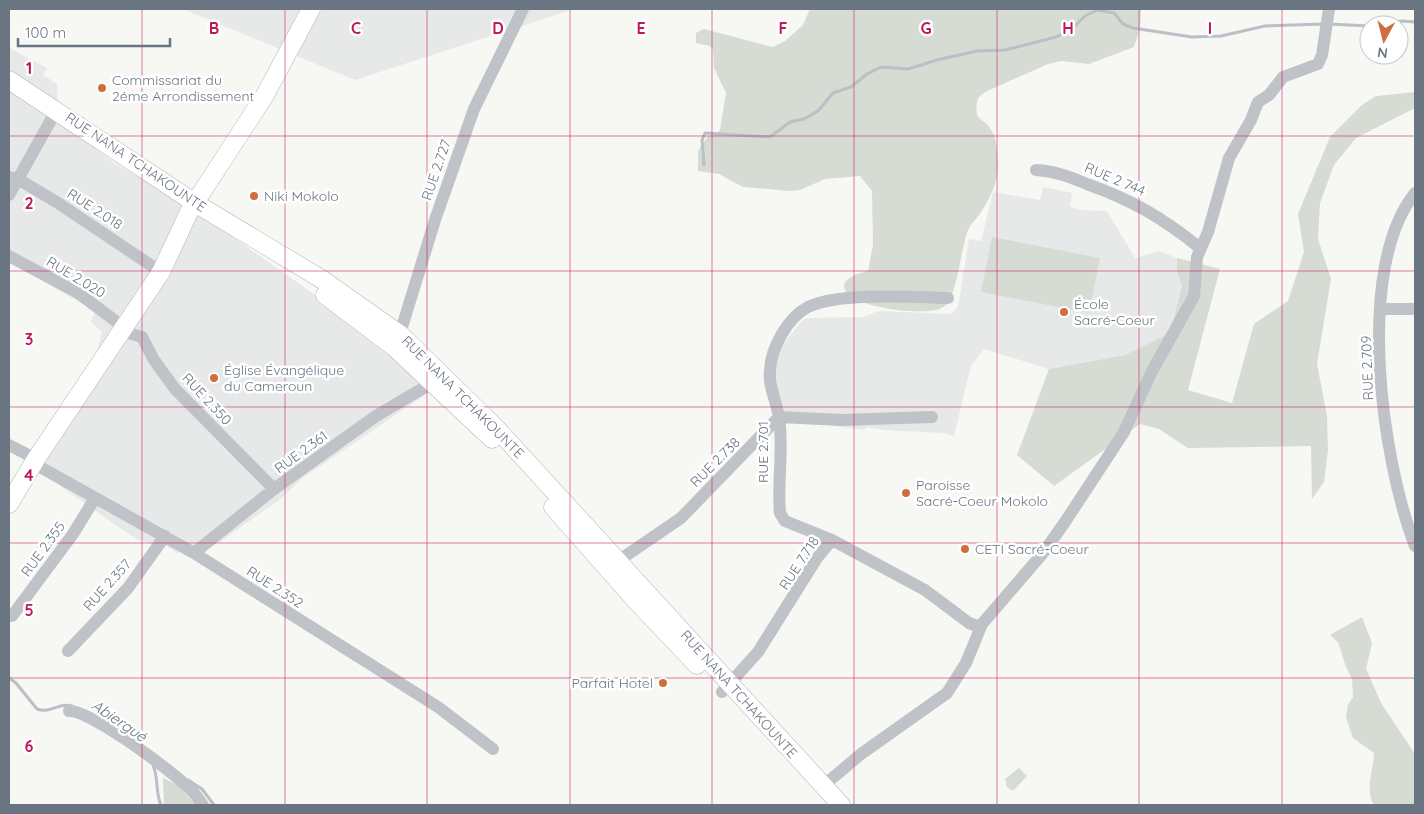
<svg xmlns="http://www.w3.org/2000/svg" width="1424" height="814" viewBox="0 0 1424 814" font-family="Quicksand,sans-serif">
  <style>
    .built { fill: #e7e9e8 }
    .green { fill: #d6dbd4 }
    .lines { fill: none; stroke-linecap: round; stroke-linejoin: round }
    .stream { stroke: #b9c1c6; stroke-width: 3 }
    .secondary-casing { stroke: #b2b6ba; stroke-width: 19 }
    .street { stroke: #bfc2c6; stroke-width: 12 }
    .secondary { stroke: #fff; stroke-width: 18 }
    .grid { fill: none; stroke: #c2185b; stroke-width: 1; stroke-opacity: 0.55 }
    .poi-dot { fill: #ce6d3e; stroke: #fff; stroke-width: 2 }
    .labels { text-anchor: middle; stroke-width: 5; stroke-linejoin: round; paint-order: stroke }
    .poi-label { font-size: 14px; fill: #6a7582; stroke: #fff; text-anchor: start }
    .street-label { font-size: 14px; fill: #6a7582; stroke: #fff }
    .water-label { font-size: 15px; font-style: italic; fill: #66757e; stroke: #fff }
    .grid-label { font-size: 16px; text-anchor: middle; font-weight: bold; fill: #c2185b; stroke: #fff; stroke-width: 5; stroke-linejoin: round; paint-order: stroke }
  </style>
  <rect width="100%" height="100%" fill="#f7f7f4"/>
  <path class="built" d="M 183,9 L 574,9 L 355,80 Z
    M 9,48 L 47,68 L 43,75 L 57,84 L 58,108 L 54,117 L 114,163 L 198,212 L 384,344 L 425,380 L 425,395 L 301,479 L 283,497 L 220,542 L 177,553 L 162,543 L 155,545 L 136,539 L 67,491 L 36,466 L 90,381 L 102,332 L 91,322 L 95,311 L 9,261 Z
    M 1043,187 L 1072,193 L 1070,206 L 1079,210 L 1107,211 L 1135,258 L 1159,251 L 1177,258 L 1177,272 L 1182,286 L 1170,333 L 1125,355 L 1049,369 L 984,349 L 971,366 L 954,436 L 943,433 L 884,430 L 867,427 L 863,430 L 800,421 L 785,421 L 784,408 L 770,387 L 781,347 L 801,322 L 806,318 L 864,317 L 878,311 L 951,314 L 958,307 L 969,239 L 981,241 L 993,192 L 1040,200 Z"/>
  <path class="green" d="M 810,9 L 1141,9 L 1141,10 L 1140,28 L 1134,47 L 1089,64 L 1061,61 L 1048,64 L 985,92 L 978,98 C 972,124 984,115 993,133 C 997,140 997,154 998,163 C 999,181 989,201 979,215 C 975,220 970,225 968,230 C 961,247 957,297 945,306 C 930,318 865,308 850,296 C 833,282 857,273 868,271 L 873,245 L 872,191 L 860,176 L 825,179 L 800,190 L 790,191 L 743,187 L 719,174 L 698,171 L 698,151 L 708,136 L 717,134 L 720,130 L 726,93 L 714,68 L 713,49 L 710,46 L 696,43 L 696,33 L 704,29 L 773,47 L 785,41 L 803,25 Z
    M 1415,92 L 1415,108 L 1356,138 L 1334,165 L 1320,203 L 1318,239 L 1331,279 L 1317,364 L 1327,416 L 1328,450 L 1324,482 L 1312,499 L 1311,446 L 1188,448 L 1159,429 L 1140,424 L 1054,486 L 1017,455 L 1049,369 L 1125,355 L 1170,333 L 1182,286 L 1177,272 L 1177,258 L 1220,269 L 1188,390 L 1232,403 L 1254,324 L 1288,301 L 1304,252 L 1298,214 L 1330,137 L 1362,105 L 1376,96 Z
    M 992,237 L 1100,258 L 1089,313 L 981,292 Z
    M 1362,617 L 1372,643 L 1366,669 L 1381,703 L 1415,754 L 1415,805 L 1374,805 C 1364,789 1374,770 1374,753 L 1353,738 L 1346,717 L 1348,705 L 1353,697 L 1352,679 L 1346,667 L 1338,642 L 1330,635 Z
    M 1019,768 L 1027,776 L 1013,791 L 1007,787 L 1005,779 Z
    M 163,778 L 178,785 L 196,805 L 164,805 Z"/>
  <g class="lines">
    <path class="stream" d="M 1329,24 L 1369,26
      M 1376,25 L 1402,21 L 1415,22
      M 704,165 L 702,140 L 705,133 L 770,137 L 790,122 L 804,119 L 818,111 L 833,93 L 851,87 L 867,74 L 881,67 L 908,69 L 937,60 L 977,51 L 1005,50 L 1056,37 L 1072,29 L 1085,16 L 1097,10 L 1114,13 L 1123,24 L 1133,28 L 1192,37 L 1221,36 L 1265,26 L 1323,24
      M 9,678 L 16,683 L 37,709 C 51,714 59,702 72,706
      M 153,765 C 159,779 155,792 161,805
      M 188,780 L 202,789 L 214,805"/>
    <g class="secondary-casing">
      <path id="secondary" d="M 9,80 L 195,203 L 323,280 L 401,335 L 497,429 L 841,805
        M 325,295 L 394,347 L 492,439
        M 9,504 L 36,459 L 161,272 L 189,212 L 265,95 L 311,9
        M 553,507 L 637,602 L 697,665"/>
    </g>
    <path class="street" d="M 1036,170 C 1055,171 1070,177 1087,184 C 1132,200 1163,218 1200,248
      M 9,177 L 18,179 L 58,203 L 161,272
      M 1415,193 C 1354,269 1382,460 1415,546
      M 9,195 L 51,120
      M 9,256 L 78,293 L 125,328 L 128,333 L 142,337 L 154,360 L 175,389 L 274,489
      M 1381,309 L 1415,309
      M 398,340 L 435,220 L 474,109 L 523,9
      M 9,445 L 36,459 L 40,467 L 194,553 L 438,707 L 493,749
      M 832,540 L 785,521 L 780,513 C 777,482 784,449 779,418 C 777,401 768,388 770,370 C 771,348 788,317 808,307 C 839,292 914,297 948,298
      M 194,553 L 274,489 L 376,416 L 432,383
      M 618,561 L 681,518 L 779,417 L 842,420 L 932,417
      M 12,616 L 73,534 L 95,498
      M 68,651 L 128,588 L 165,536
      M 722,692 L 758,652 L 817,558 L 832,540 L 925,590 L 969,623 L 980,627
      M 69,711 C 89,709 175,773 191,790 C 196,794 199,800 203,805
      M 823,786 L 861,754 L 947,693 L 966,663 L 982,624 L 1043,553 L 1065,522 L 1124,432 L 1151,373 L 1194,296 L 1197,257 L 1208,232 L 1229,158 L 1251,120 L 1258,102 L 1269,95 L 1283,77 L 1318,64 L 1322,55 L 1329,9"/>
    <use href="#secondary" class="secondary"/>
  </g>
  <path class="grid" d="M 142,9 L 142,805M 285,9 L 285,805M 427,9 L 427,805M 570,9 L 570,805M 712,9 L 712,805M 854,9 L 854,805M 997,9 L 997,805M 1139,9 L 1139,805M 1282,9 L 1282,805M 9,136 L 1415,136M 9,271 L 1415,271M 9,407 L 1415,407M 9,543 L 1415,543M 9,678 L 1415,678"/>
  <g class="poi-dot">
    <circle cx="102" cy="88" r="5"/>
    <circle cx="254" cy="196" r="5"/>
    <circle cx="1064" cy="312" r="5"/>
    <circle cx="214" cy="378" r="5"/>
    <circle cx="906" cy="493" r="5"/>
    <circle cx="965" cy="549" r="5"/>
    <circle cx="663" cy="683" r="5"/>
  </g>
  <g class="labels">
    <g class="poi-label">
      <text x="112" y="85">Commissariat du<tspan x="112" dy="16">2éme Arrondissement</tspan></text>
      <text x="264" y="201">Niki Mokolo</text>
      <text x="1074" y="309">École<tspan x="1074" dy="16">Sacré-Coeur</tspan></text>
      <text x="224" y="375">Église Évangélique<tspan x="224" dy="16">du Cameroun</tspan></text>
      <text x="916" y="490">Paroisse<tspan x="916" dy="16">Sacré-Coeur Mokolo</tspan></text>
      <text x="975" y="554">CETI Sacré-Coeur</text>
      <text x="653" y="688" text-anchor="end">Parfait Hotel</text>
    </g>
    <g class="street-label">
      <text transform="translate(136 162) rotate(34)" y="5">RUE NANA TCHAKOUNTE</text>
      <text transform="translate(436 170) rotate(-71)" y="5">RUE 2.727</text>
      <text transform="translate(1115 179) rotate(23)" y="5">RUE 2 744</text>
      <text transform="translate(95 209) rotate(33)" y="5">RUE 2.018</text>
      <text transform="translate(76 277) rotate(31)" y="5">RUE 2.020</text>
      <text transform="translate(1367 368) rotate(-92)" y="5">RUE 2.709</text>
      <text transform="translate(463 397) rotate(45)" y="5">RUE NANA TCHAKOUNTE</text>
      <text transform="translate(207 399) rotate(47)" y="5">RUE 2.350</text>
      <text transform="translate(301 452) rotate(-36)" y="5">RUE 2.361</text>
      <text transform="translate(763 452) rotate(-90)" y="5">RUE 2.701</text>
      <text transform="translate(715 462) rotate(-45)" y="5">RUE 2.738</text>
      <text transform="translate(43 549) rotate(-54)" y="5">RUE 2.355</text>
      <text transform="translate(799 563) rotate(-57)" y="5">RUE 7.718</text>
      <text transform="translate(107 585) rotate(-48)" y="5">RUE 2.357</text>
      <text transform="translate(275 587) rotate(33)" y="5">RUE 2.352</text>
      <text transform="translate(739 694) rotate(48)" y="5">RUE NANA TCHAKOUNTE</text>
    </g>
    <g class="water-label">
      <text transform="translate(119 721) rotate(34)" y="5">Abiergué</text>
    </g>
  </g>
  <g class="grid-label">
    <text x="214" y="34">B</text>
    <text x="356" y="34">C</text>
    <text x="498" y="34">D</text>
    <text x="641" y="34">E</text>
    <text x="783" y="34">F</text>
    <text x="926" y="34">G</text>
    <text x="1068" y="34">H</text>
    <text x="1210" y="34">I</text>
    <text x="29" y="74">1</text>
    <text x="29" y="209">2</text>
    <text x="29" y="345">3</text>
    <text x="29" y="481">4</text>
    <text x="29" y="616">5</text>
    <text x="29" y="752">6</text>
  </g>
  <rect width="1424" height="814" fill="none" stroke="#6a7582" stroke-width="20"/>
  <g transform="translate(1384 40) rotate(187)"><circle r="24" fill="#ffffff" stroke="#c3c8cd"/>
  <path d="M0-4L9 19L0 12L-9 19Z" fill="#ce6d3e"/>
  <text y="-8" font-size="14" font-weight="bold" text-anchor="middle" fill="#6a7582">N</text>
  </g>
  <path d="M18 38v8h152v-8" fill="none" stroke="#6a7582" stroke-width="2.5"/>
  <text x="25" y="38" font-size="15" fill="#6a7582" stroke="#ffffff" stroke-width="4" paint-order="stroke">100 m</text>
</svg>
